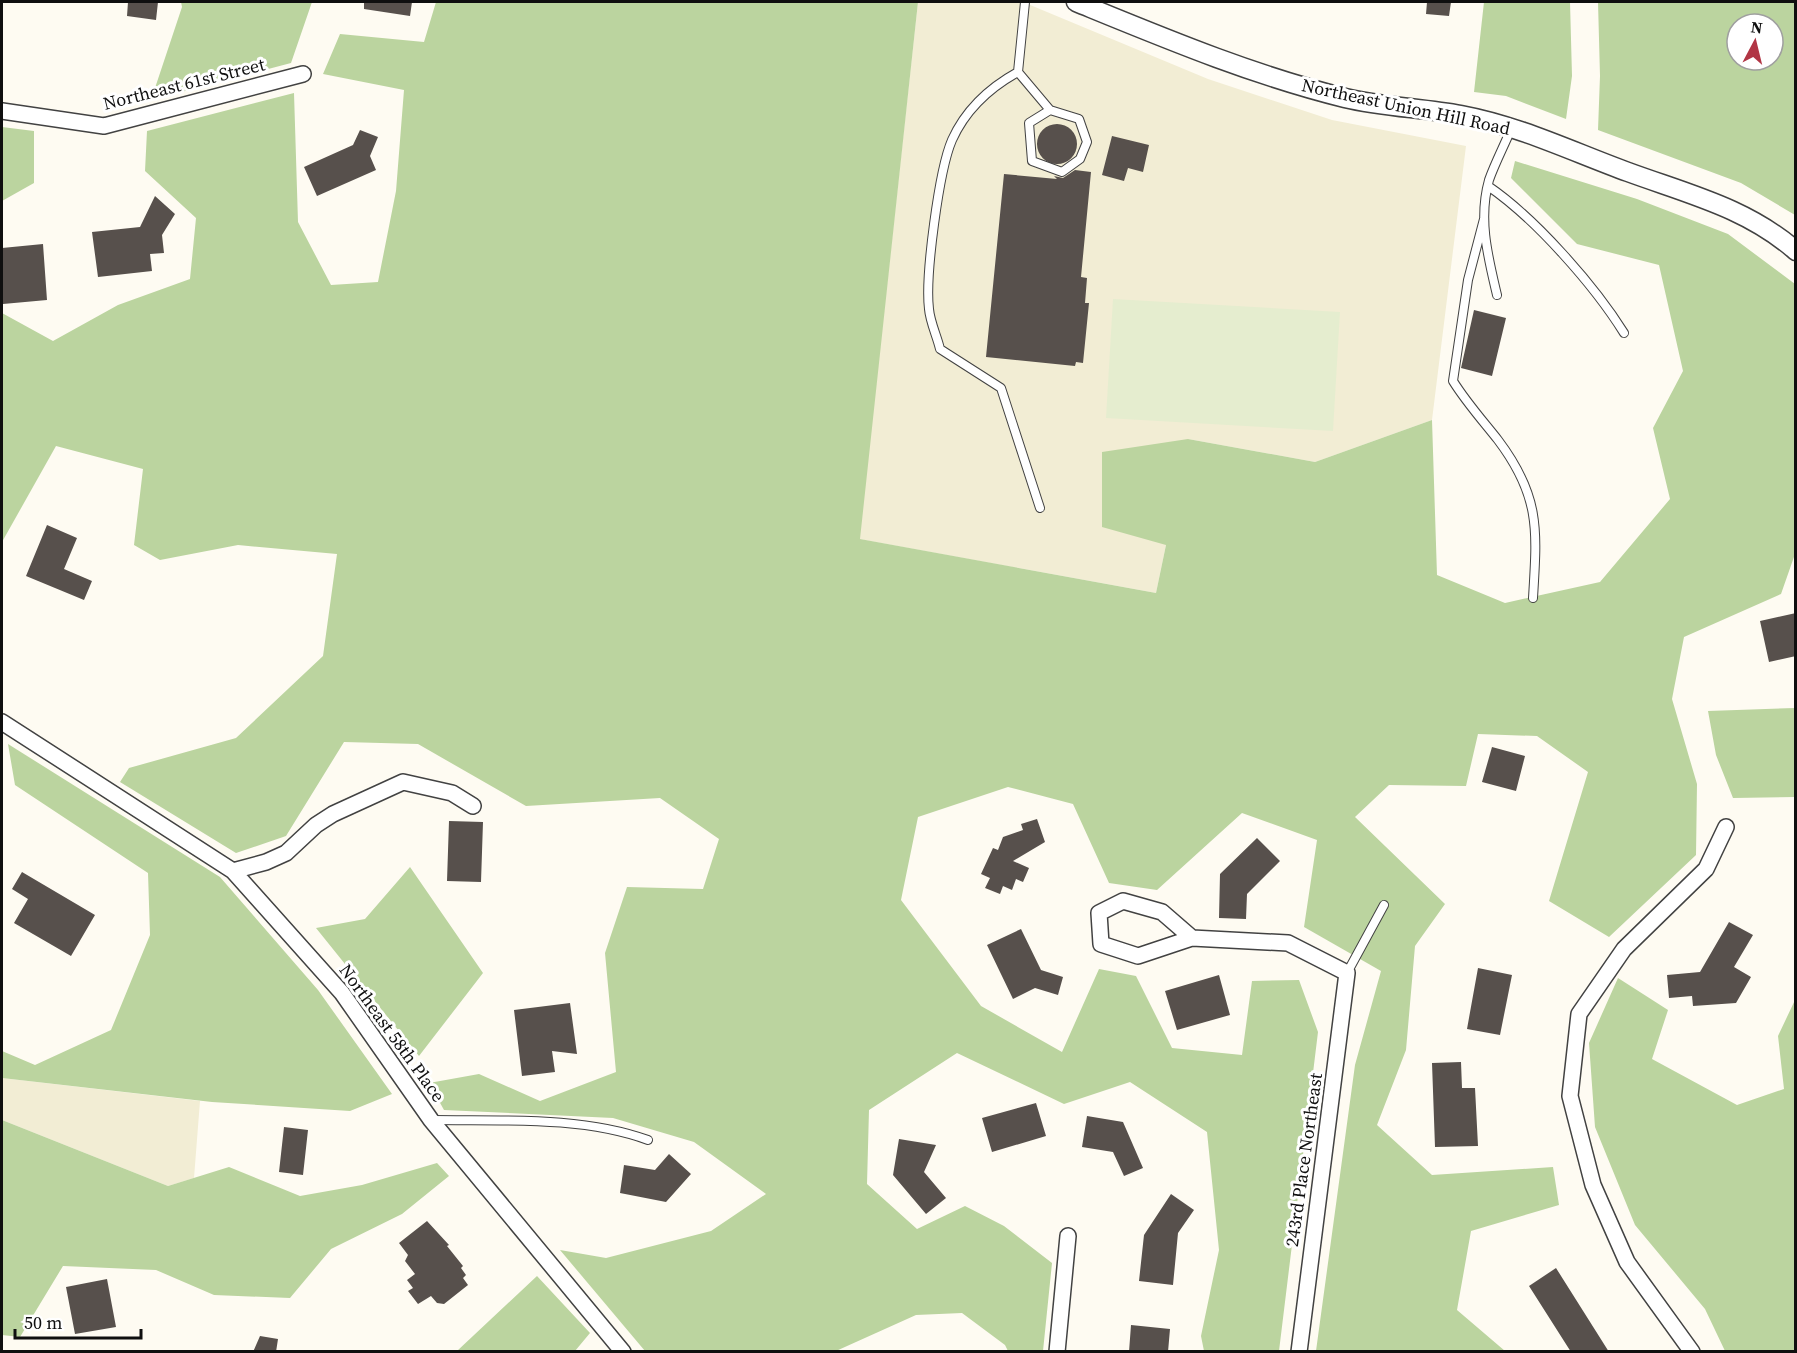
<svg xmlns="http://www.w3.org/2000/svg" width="1797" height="1353" viewBox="0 0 1797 1353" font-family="'Source Serif 4',serif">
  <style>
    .farmland { fill: #f2edd4 }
    .forest { fill: #bbd49f; fill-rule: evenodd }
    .pitch { fill: #e5edcf }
    .building { fill: #57504c }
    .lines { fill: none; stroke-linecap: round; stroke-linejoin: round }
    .service-casing { stroke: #424242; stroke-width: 10 }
    .minor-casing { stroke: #424242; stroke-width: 18 }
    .tertiary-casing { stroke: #424242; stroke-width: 21 }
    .service { stroke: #fff; stroke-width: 8 }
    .minor { stroke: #fff; stroke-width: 15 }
    .tertiary { stroke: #fff; stroke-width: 18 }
    .labels { text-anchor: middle; stroke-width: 6; stroke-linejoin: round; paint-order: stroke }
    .street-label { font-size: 18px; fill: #0f0f0f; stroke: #fff }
  </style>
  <rect width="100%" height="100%" fill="#fefbf2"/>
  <path class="farmland" d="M 918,2 L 1023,2 L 1208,79 L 1332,120 L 1466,146 L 1432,420 L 1315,462 L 1188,439 L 1156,593 L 859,539 Z
    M 2,1078 L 200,1101 L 194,1178 L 168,1186 L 2,1120 Z"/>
  <path class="forest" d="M 181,2 L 312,2 L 291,63 L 151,100 L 182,7 Z
    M 436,2 L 918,2 L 860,539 L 1156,593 L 1166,545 L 1102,527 L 1102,452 L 1188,439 L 1315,462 L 1432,420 L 1437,575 L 1505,603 L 1600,582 L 1670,499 L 1653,428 L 1683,371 L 1659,265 L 1577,244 L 1511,178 L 1515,161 L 1637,199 L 1728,234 L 1795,284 L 1795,554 L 1781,594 L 1684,637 L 1672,699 L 1697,784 L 1696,855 L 1609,937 L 1549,901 L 1588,772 L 1537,736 L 1478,734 L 1466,786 L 1389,785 L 1355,817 L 1445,904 L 1415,946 L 1406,1050 L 1377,1125 L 1432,1175 L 1553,1167 L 1559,1205 L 1471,1231 L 1457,1310 L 1505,1351 L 1316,1351 L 1355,1065 L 1381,971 L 1304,927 L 1317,840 L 1242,813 L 1157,890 L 1109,883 L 1073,804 L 1008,787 L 918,817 L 901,900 L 981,1006 L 1062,1052 L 1099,969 L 1136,976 L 1172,1048 L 1242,1055 L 1252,981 L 1299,980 L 1318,1032 L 1279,1351 L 1204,1351 L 1201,1336 L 1219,1250 L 1207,1132 L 1130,1082 L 1064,1104 L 957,1053 L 869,1110 L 867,1184 L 917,1229 L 965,1206 L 1004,1226 L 1052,1263 L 1043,1351 L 1008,1351 L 1005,1345 L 962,1313 L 916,1315 L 836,1351 L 645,1351 L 560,1250 L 606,1258 L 711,1231 L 766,1194 L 694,1142 L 613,1118 L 444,1110 L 429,1083 L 479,1074 L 540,1101 L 616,1072 L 605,953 L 627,887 L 703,889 L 719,839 L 660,798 L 526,806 L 418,744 L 344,742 L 286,836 L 236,853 L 120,782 L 129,768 L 236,738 L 323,656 L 337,554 L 238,545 L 160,560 L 134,545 L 143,469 L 56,446 L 2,542 L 2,313 L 53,341 L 118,305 L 190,279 L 196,218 L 145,171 L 147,131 L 294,93 L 298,222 L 331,285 L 378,282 L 396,191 L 404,90 L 323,74 L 340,34 L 424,42 Z
    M 1484,2 L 1570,2 L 1572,76 L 1566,119 L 1506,96 L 1474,92 Z
    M 1598,2 L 1795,2 L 1795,215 L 1741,183 L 1598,130 L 1600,76 ZM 1737,24 L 1773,24 L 1773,60 L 1737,60 Z
    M 2,127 L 34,131 L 34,183 L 2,201 Z
    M 1795,708 L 1795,797 L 1733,798 L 1716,755 L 1708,711 Z
    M 8,744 L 220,877 L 318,990 L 392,1094 L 350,1111 L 212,1102 L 2,1078 L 2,1051 L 35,1065 L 111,1030 L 150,935 L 148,873 L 15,785 Z
    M 410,867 L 483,973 L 419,1056 L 316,928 L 365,919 Z
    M 1618,978 L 1668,1010 L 1652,1059 L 1737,1105 L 1784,1089 L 1778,1036 L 1795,1000 L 1795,1351 L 1725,1351 L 1705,1309 L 1635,1225 L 1595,1127 L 1589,1043 Z
    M 2,1120 L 168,1186 L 229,1167 L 300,1196 L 362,1185 L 437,1163 L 449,1176 L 402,1214 L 331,1249 L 290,1298 L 214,1295 L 156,1270 L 63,1266 L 20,1337 L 2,1335 Z
    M 537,1276 L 590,1333 L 575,1351 L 457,1351 Z"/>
  <path class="pitch" d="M 1113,299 L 1340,312 L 1333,431 L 1106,418 Z"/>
  <path class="building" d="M 128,2 L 158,2 L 156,20 L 127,16 Z
    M 364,2 L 412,2 L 410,16 L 364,9 Z
    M 1427,2 L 1451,2 L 1449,16 L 1426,14 Z
    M1037 144a20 20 0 1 1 40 0a20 20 0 1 1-40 0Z
    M 360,130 L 378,137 L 370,156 L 376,170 L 317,196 L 304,167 L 353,145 Z
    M 1112,136 L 1149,145 L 1143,172 L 1128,168 L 1124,181 L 1102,175 Z
    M 1075,170 L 1091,172 L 1081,277 L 1087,278 L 1085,303 L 1089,303 L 1083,363 L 1076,362 L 1075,366 L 986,357 L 1004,174 L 1057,179 L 1054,176 L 1063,178 Z
    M 155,196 L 175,214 L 162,235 L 164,253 L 150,254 L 152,271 L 98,277 L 92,232 L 140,227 Z
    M 43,244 L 47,300 L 3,304 L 2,248 Z
    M 1474,310 L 1506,318 L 1492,376 L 1461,368 Z
    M 47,525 L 77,538 L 64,569 L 92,581 L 84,600 L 26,576 Z
    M 1796,613 L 1796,656 L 1769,662 L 1760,621 Z
    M 1492,747 L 1525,756 L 1516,791 L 1482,782 Z
    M 1037,819 L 1045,842 L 1013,861 L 1029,868 L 1023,882 L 1016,879 L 1012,890 L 1003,886 L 1000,894 L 985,888 L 990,878 L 981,874 L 993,848 L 998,850 L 1003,837 L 1023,830 L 1021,824 Z
    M 449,821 L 483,822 L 481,882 L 447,881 Z
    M 1257,838 L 1280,861 L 1247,894 L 1246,919 L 1219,918 L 1220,874 Z
    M 22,872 L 95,915 L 71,956 L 14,923 L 28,899 L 12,889 Z
    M 1729,922 L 1753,935 L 1734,967 L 1751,977 L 1736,1003 L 1693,1006 L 1692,996 L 1669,998 L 1667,975 L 1700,972 Z
    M 1021,929 L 1041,970 L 1063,977 L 1058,995 L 1035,988 L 1013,999 L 987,945 Z
    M 1478,968 L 1512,975 L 1500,1035 L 1467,1029 Z
    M 1219,975 L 1230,1015 L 1177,1030 L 1165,991 Z
    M 570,1003 L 577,1054 L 552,1051 L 555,1072 L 522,1076 L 514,1010 Z
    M 1461,1062 L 1462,1088 L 1475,1088 L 1478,1146 L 1435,1147 L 1432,1063 Z
    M 1036,1103 L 1046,1136 L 992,1152 L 982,1118 Z
    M 1087,1116 L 1123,1122 L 1143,1168 L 1124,1176 L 1113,1152 L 1082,1147 Z
    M 284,1127 L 308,1130 L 303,1175 L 279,1172 Z
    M 899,1139 L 936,1145 L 924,1172 L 946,1198 L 926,1214 L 893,1175 Z
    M 669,1154 L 691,1174 L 666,1202 L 620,1193 L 624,1165 L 655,1170 Z
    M 1171,1194 L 1194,1210 L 1178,1233 L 1173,1285 L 1139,1281 L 1144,1235 Z
    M 427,1221 L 449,1245 L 447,1246 L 463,1266 L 461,1268 L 466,1275 L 463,1278 L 468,1285 L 444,1304 L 437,1303 L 431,1296 L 418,1304 L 408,1291 L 413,1288 L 407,1280 L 415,1274 L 405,1261 L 408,1255 L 399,1243 Z
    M 1556,1268 L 1609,1352 L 1571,1352 L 1529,1286 Z
    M 107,1279 L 116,1327 L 75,1334 L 66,1287 Z
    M 1131,1325 L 1170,1329 L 1168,1352 L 1129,1352 Z
    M 260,1336 L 278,1339 L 276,1352 L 253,1352 Z"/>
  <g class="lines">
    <g class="service-casing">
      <path id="service" d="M 1025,2 L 1018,72 C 989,88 966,109 952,140 C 939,170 925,276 929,309 C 930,322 937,336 940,349 L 1001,388 L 1040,508
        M 1018,72 L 1050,110 L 1079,119 L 1087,142 L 1080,159 L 1062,172 L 1032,161 L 1029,123 L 1050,110
        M 1488,186 C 1535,218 1594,285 1624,333
        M 1484,219 L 1468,280 L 1453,381 C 1466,402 1483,421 1498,440 C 1541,497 1537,531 1533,598
        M 1497,295 C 1488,257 1478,219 1489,180 C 1495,163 1504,146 1511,129
        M 1347,973 L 1384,905
        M 433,1120 C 503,1121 582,1116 648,1140"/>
    </g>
    <g class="minor-casing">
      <path id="minor" d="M 2,111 L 104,126 L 303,74
        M 2,722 L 233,871 L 342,993 L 431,1120 L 623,1352
        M 233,871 L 266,862 L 286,853 L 316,825 L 333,814 L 403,782 L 452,793 L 473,806
        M 1192,938 L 1138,956 L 1101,944 L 1099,913 L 1123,901 L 1162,912 L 1192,938 L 1288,943 L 1347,973 L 1299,1352
        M 1057,1352 L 1068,1236
        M 1692,1352 L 1627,1262 L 1593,1185 L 1570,1096 L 1579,1014 L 1624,949 L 1706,869 L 1726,827"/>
    </g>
    <g class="tertiary-casing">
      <path id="tertiary" d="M 1076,2 C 1164,38 1252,75 1345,98 C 1383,107 1423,108 1461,115 C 1520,126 1573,152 1628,172 C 1688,194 1747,208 1796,251"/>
    </g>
    <use href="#service" class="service"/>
    <use href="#minor" class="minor"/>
    <use href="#tertiary" class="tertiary"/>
  </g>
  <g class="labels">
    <g class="street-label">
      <text transform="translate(184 84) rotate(-14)" y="6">Northeast 61st Street</text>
      <text transform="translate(1406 107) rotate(12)" y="6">Northeast Union Hill Road</text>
      <text transform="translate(392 1033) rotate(54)" y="6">Northeast 58th Place</text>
      <text transform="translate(1304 1160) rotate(-82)" y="6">243rd Place Northeast</text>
    </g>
  </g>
  <rect width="1797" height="1353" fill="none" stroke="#0f0f0f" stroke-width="6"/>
  <g transform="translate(1755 42) rotate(7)"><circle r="28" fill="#ffffff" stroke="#9f9f9f" stroke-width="1.5"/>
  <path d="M0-4.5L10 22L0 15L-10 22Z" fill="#b13544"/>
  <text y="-9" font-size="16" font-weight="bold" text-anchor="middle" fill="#0f0f0f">N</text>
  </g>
  <path d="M15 1329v9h126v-9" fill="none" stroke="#0f0f0f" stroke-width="3"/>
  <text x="24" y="1329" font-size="18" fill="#0f0f0f" stroke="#ffffff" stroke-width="4.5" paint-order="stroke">50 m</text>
</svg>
